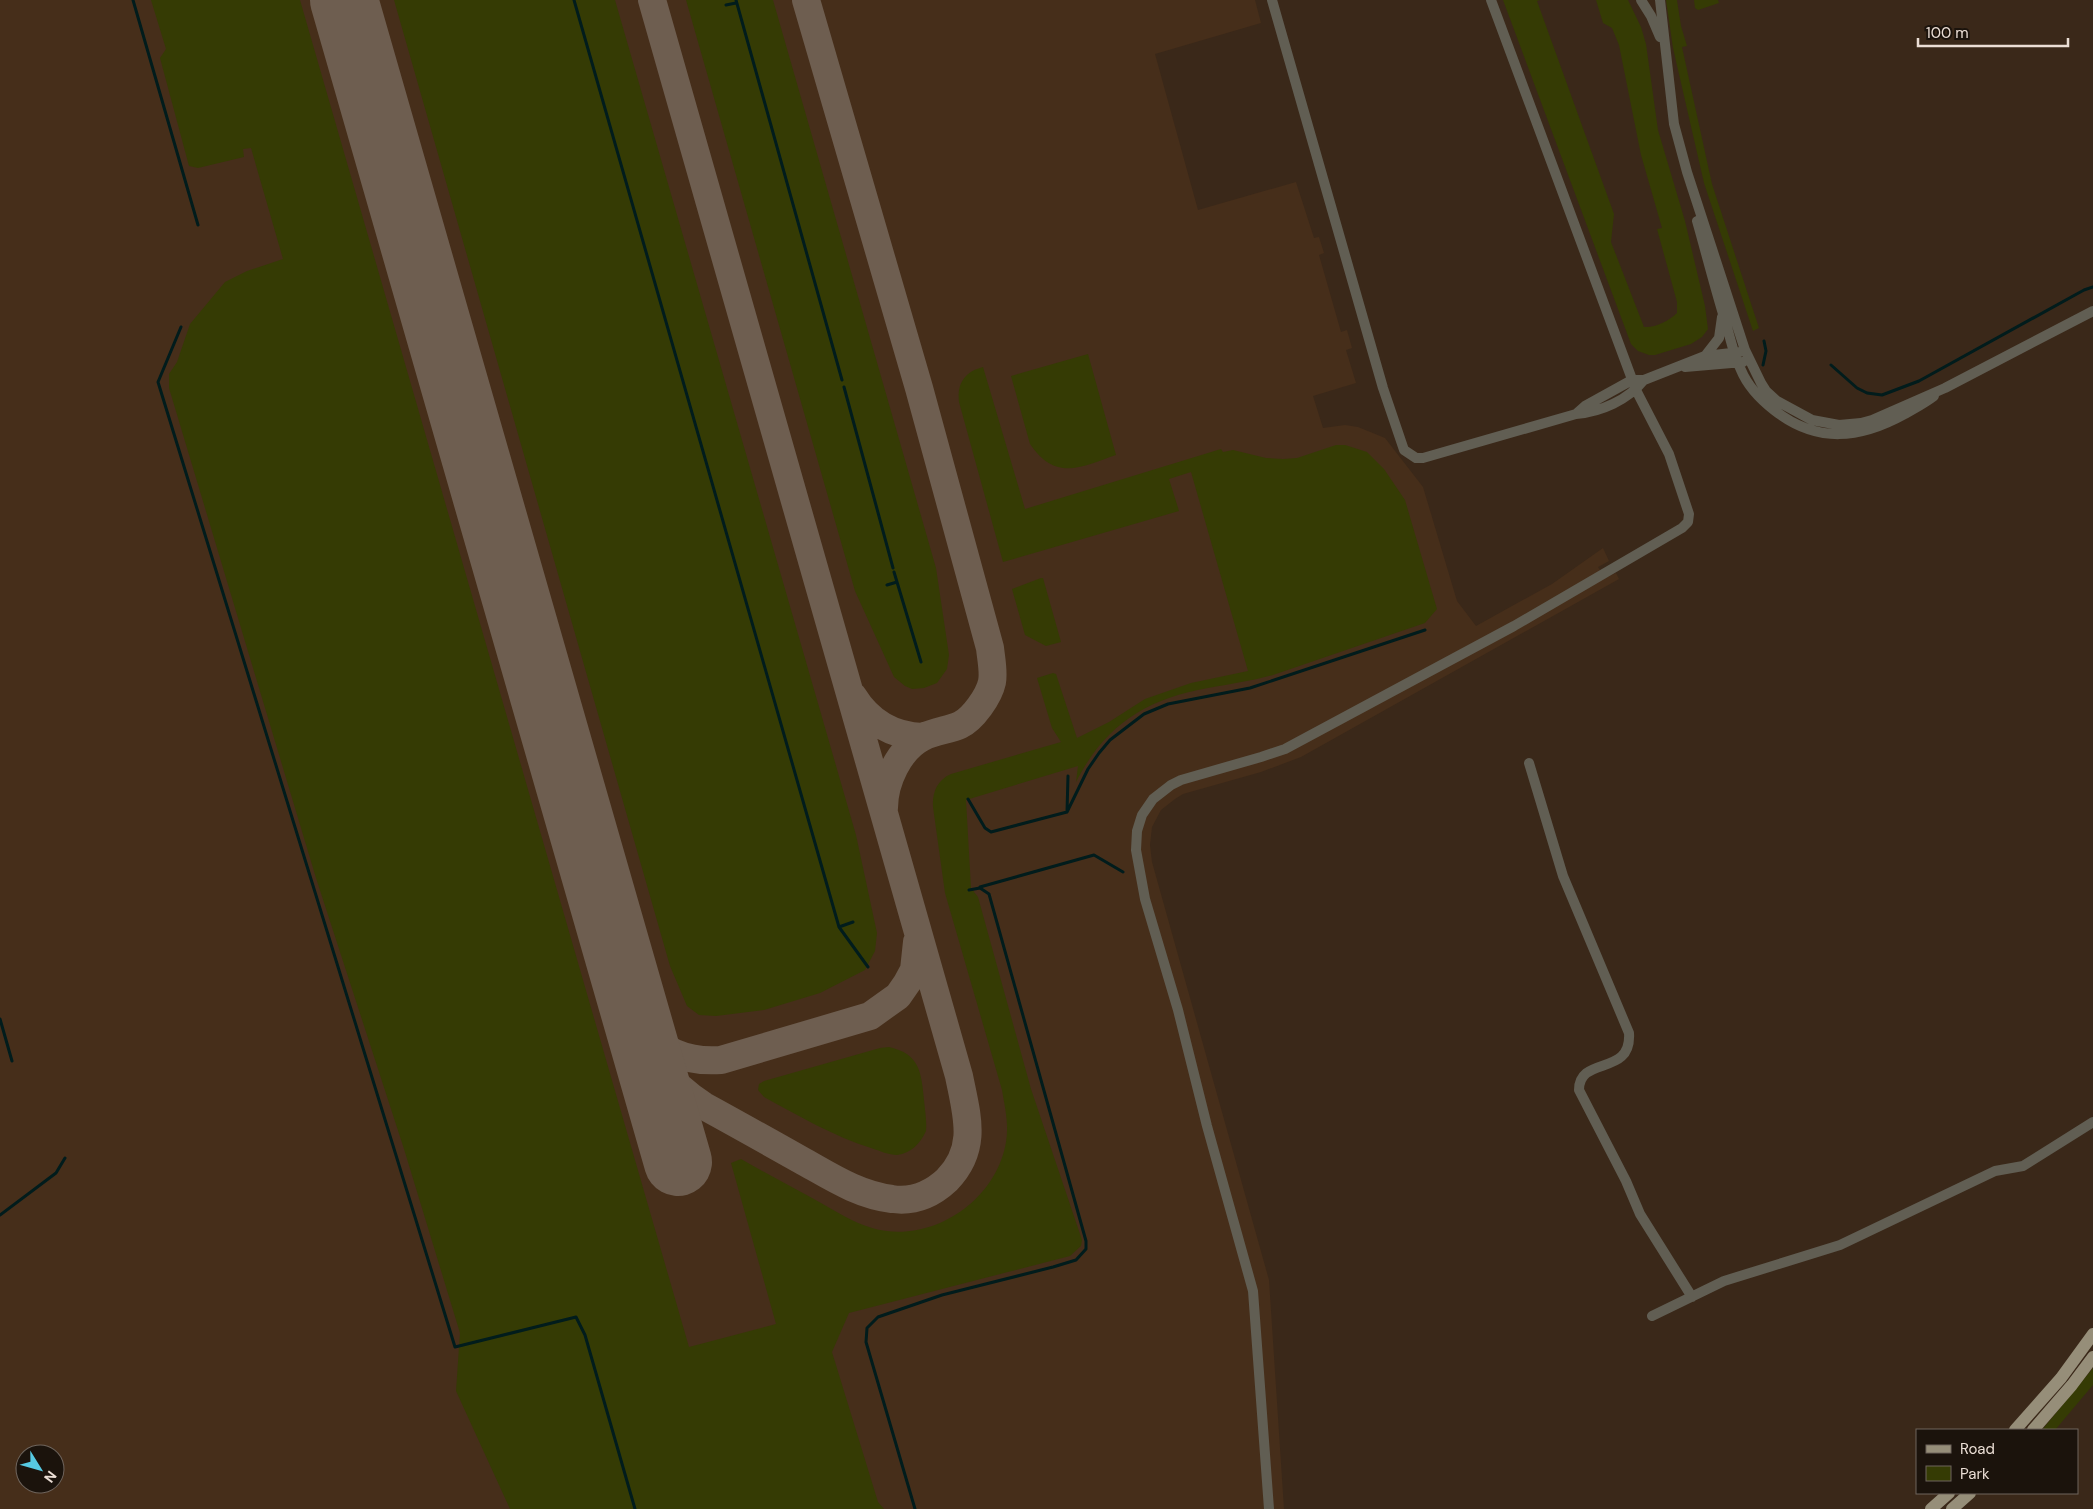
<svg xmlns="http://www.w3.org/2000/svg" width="2093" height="1509" viewBox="0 0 2093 1509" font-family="'DM Sans',sans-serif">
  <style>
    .built { fill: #462e1a; fill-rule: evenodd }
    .green { fill: #353b04 }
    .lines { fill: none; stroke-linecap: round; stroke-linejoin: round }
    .stream { stroke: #011c1c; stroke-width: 3 }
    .taxiway { stroke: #6e5e50; stroke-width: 28 }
    .runway { stroke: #6e5e50; stroke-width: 68 }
    .minor { stroke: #615e53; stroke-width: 10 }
    .major { stroke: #968e79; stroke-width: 12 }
  </style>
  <rect width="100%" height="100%" fill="#3a2819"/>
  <path class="built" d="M 0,0 L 1255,0 L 1261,23 L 1155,54 L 1198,210 L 1296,182 L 1314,238 L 1319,237 L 1324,253 L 1319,255 L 1341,332 L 1347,330 L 1352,348 L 1346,350 L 1356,383 L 1313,396 L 1323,428 L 1345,425 L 1358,427 L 1385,438 L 1423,487 L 1457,601 L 1476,626 L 1552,584 L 1603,548 L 1609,561 L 1598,567 L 1605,578 L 1616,573 L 1619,579 L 1301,757 L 1261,772 L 1183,794 L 1175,799 L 1161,810 L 1152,827 L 1150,845 L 1152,862 L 1269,1280 L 1284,1509 L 0,1509 ZM 25,1454 L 55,1454 L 55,1484 L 25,1484 Z"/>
  <path class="green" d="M 151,0 L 300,0 L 689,1347 L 776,1324 L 731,1163 L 741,1159 C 767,1174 794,1188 821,1203 C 837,1212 854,1223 872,1228 C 930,1245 996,1202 1006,1142 C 1009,1124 1005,1108 1002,1090 L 945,893 L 933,807 C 932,793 937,780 951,774 L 1061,742 L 1052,728 L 1037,678 L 1053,673 L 1056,674 L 1077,738 L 1109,722 L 1145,699 L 1191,683 L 1248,671 L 1191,472 L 1169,479 L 1179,511 L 1003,562 L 959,402 C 957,384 964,372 983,367 L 1025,509 L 1221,449 L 1223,452 L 1233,450 L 1266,458 L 1283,459 L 1297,458 L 1336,445 L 1345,445 L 1367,452 L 1384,469 L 1405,500 L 1437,609 L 1425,623 L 1273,675 C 1251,681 1230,684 1208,688 C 1146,699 1105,725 1076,782 L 1078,766 L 966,800 L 971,888 L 978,897 L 1031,1089 L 1082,1240 L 1081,1246 L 1070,1256 L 849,1313 L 832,1352 L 878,1502 L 884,1509 L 510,1509 L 456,1391 L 460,1333 L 404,1149 L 316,878 L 169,388 L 169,374 L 177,362 L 190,324 L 225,282 L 247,271 L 283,259 L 251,148 L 243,149 L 244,157 L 198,168 L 189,166 L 160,58 L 166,49 Z
    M 394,0 L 615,0 L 856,835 L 877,933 L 875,951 L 865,970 L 820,993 L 764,1010 L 716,1016 L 699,1015 L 687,1006 L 670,966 Z
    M 686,0 L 773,0 L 936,568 L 949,655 L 947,669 L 937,683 L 924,688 L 912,689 L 905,686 L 894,677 L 855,591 Z
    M 1503,0 L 1540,0 L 1537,1 L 1614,214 L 1611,242 L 1644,327 C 1655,328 1669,321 1677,313 L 1677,302 L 1657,229 L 1662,228 L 1641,155 L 1619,45 L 1612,28 L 1603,23 L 1596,0 L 1628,0 L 1641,27 L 1646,44 L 1658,130 L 1685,221 L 1705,306 L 1708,329 L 1702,337 L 1691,344 L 1655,355 L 1649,355 L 1638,351 L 1631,344 Z
    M 1666,0 L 1677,0 L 1681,26 L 1687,46 L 1682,47 L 1712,184 L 1759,328 L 1753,331 L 1704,183 L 1673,48 Z
    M 1694,0 L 1718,0 L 1719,3 L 1698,10 L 1695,8 Z
    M 1088,354 L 1116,455 C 1081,467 1056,482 1030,444 L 1011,376 Z
    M 1041,578 L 1043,578 L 1061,642 L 1046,646 L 1025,635 L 1012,589 Z
    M 889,1047 C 920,1054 921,1072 924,1100 C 925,1111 927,1121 926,1131 C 920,1144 911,1153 897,1155 C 889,1155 880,1151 871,1148 C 833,1136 799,1116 764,1097 L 758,1090 L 759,1084 L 764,1081 L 880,1048 Z
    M 2093,1368 L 2093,1385 L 2055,1430 L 2042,1430 Z"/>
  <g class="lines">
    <path class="stream" d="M 133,0 L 198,225
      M 574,0 L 839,927 L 868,967
      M 736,0 L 842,380
      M 726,5 L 736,3
      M 181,327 L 158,382 L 455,1347 L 576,1317 L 585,1335 L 635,1509
      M 1763,365 L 1766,351 L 1764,341
      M 1831,365 L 1857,388 L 1867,393 L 1882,395 L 1919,381 L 2084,290 L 2093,287
      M 844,387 L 893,568
      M 897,582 L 921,662
      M 887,585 L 897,582 L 894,572
      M 968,799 L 985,828 L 991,832 L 1067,812 L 1068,776
      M 1067,812 L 1088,769 L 1099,753 L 1110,740 L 1144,714 L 1168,704 L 1250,688 L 1425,630
      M 980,887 L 1094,855 L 1123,872
      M 839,927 L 853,922
      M 0,1019 L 12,1061
      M 0,1215 L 56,1173 L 65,1158
      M 915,1509 L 866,1342 L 867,1328 L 878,1317 L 942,1295 L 1053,1267 L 1076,1260 L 1086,1249 L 1086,1241 L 989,894 L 980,888 L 969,890"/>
    <path class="taxiway" d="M 806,0 L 919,388 L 990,648 C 991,658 994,672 992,682 C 989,696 973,719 960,725 C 949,730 935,731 923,737 C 899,749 884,782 884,808
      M 853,696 C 869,722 893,736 923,737
      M 636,1016 C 652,1059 666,1081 704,1106 C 737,1124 769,1142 801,1160 C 830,1176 858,1195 892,1199 C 913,1202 932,1194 947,1180 C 978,1148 967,1116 959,1076 L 652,0
      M 647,1032 C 666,1055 693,1062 721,1060 L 870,1016 L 898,996 L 907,983 L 914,970 L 917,942"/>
    <path class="runway" d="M 344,0 L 678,1162"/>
    <path class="minor" d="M 1272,0 L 1383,388 L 1404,450 L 1416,458 L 1423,458 L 1576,414 C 1601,412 1628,400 1644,380
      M 1641,0 L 1651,16 L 1660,37
      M 1660,0 L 1674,124 L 1687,172 L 1745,350 L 1761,383 L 1766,391 L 1777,401 L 1812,420 L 1839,425 L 1861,423 L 1872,420 L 1945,388 L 2093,311
      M 1697,221 C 1707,256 1716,292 1727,327 C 1731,341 1734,356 1741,370 C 1748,387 1760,399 1774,410 C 1817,444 1860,439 1905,414 C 1915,408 1925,403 1934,396
      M 1705,356 L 1719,338 L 1722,317
      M 1685,367 L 1743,362
      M 1576,414 L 1585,406 L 1632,380 L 1644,380 L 1705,356 L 1740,352
      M 1529,763 L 1563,876 L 1629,1033 C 1632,1077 1579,1055 1579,1090 L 1626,1181 L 1640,1214 L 1692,1297
      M 1652,1316 L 1724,1281 L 1840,1245 L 1995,1171 L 2023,1166 L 2093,1122
      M 1269,1509 L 1253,1291 L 1207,1126 L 1178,1010 L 1145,899 L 1136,850 L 1137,831 L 1142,815 L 1153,799 L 1171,785 L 1181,780 L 1261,757 L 1285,749 L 1514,626 L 1682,528 L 1688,522 L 1689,514 L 1669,454 L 1636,390 L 1491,0"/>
    <path class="major" d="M 2015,1430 L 2061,1378 L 2093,1334
      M 2033,1430 L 2072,1385 L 2093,1357
      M 1931,1509 L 1949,1493
      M 1952,1509 L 1970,1493"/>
  </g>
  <rect x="1916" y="1429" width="162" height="65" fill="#1b130c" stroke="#6e645c"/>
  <rect x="1926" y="1445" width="25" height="8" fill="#968e79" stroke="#6e645c"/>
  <text x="1960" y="1454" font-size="15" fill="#ebded5">Road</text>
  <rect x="1926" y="1466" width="25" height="15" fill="#353b04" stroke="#6e645c"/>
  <text x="1960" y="1479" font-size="15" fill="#ebded5">Park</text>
  <g transform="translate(40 1469) rotate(127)"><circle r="24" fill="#1b130c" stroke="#6e645c"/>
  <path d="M0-4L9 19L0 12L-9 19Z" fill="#57c9e2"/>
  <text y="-8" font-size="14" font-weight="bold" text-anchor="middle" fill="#ebded5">N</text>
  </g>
  <path d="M1918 38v8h150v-8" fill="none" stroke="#ebded5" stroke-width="2.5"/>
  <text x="1926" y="38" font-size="15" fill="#ebded5" stroke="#1b130c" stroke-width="4" paint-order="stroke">100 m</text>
</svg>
